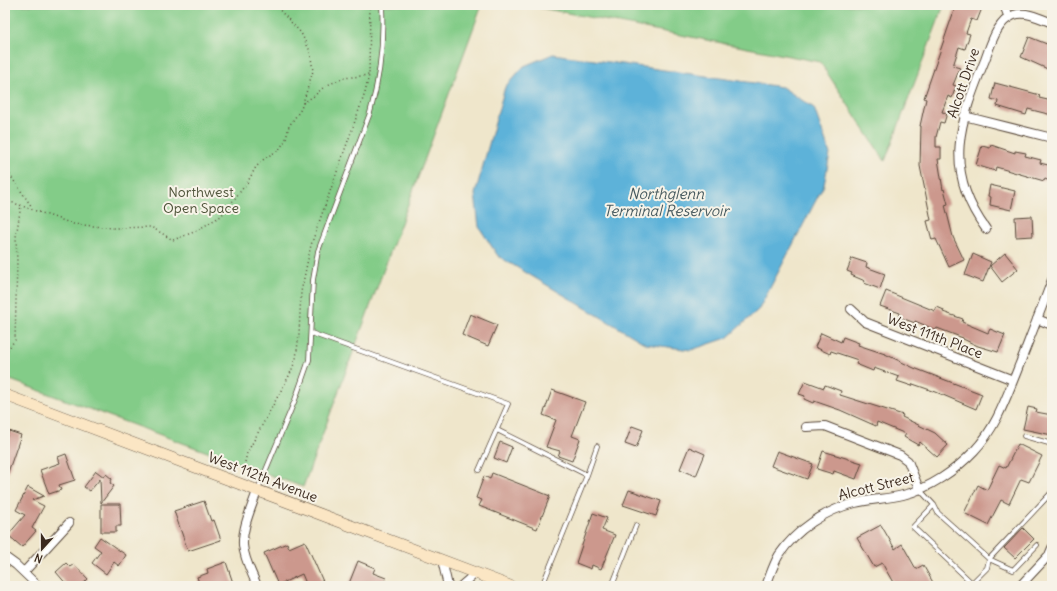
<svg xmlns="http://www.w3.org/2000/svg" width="1057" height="591" viewBox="0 0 1057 591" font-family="Delius,sans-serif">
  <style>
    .green { fill: #83cc88; stroke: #5f7b53 }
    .water { fill: #5db2d9; stroke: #4c6e7c }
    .building { fill: #cc988d }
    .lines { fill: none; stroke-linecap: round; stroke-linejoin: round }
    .lane-casing { stroke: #564638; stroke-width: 5.5 }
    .street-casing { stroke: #564638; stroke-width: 10 }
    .secondary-casing { stroke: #564638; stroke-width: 12 }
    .path { stroke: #564638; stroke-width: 1.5; stroke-dasharray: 1 3; stroke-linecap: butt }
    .lane { stroke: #fff; stroke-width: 4 }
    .street { stroke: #fff; stroke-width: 8 }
    .secondary { stroke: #fbe6c4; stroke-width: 11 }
    .labels { text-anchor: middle; stroke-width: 4; stroke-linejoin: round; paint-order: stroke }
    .street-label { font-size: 14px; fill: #3b2a1e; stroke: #f7f3e8 }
    .park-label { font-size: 14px; fill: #4d5238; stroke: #f7f3e8 }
    .water-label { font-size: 15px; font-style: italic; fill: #475a5f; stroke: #f7f3e8 }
  </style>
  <rect width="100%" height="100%" fill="#f7f3e8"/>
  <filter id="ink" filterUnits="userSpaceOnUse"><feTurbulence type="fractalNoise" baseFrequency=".025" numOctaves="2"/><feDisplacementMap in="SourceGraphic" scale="8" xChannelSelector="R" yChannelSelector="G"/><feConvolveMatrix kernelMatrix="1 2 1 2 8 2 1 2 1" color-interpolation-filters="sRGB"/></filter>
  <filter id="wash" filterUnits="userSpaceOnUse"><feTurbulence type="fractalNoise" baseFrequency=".012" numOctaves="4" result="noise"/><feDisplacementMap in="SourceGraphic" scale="16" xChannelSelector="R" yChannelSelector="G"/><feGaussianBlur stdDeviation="0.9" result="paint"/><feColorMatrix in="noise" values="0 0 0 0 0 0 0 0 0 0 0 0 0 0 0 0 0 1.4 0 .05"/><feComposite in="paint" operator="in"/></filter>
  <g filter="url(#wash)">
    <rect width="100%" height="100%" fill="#efe6cb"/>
    <path class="green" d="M 5,5 L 482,5 L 303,487 L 5,378 Z
      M 526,5 L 944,5 L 885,161 L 820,62 Z"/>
    <path class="water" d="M 553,54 L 782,87 L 814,108 L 830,154 L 824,185 L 759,309 L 727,338 L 691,350 L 646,344 L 498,256 L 479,227 L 475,194 L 505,87 L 524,66 Z"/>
    <g id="blocks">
      <path class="building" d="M 956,5 L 970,8 L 972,5 L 975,5 L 982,8 L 977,21 L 971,19 L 966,33 L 970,34 L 965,49 L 959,47 L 953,66 L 960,68 L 953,85 L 956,86 L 952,98 L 948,96 L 942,112 L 947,113 L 944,123 L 940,122 L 936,137 L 936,147 L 941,147 L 941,159 L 938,159 L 943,190 L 944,189 L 948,204 L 945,205 L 953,237 L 964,260 L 949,267 L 936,239 L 932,240 L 927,221 L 931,220 L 920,166 L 921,126 L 920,126 L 926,99 L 924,98 Z
        M 1029,37 L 1052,46 L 1052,71 L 1021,57 Z
        M 995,83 L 1040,95 L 1039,98 L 1052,101 L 1052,115 L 1028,109 L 1026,115 L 997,106 L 998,101 L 991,99 Z
        M 991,145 L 1015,153 L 1015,151 L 1026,153 L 1025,156 L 1041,160 L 1040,163 L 1052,166 L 1052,182 L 1045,179 L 1044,181 L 996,167 L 995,171 L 976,165 L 982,146 L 990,148 Z
        M 990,185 L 1015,191 L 1011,210 L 990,205 L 991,197 L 988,196 Z
        M 1032,216 L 1033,236 L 1016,237 L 1015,217 Z
        M 1005,253 L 1018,269 L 1002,282 L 990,266 Z
        M 973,254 L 991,262 L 983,282 L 965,275 Z
        M 852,258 L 867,263 L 866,267 L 885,274 L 880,289 L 864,283 L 865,281 L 851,275 L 852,273 L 847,271 Z
        M 886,291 L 935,311 L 937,307 L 944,310 L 943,312 L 963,319 L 962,322 L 988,333 L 990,329 L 1005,335 L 998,352 L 978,346 L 963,339 L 963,338 L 937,328 L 936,330 L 915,321 L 915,323 L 899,317 L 900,313 L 880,306 Z
        M 470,314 L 497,325 L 488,346 L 462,335 Z
        M 821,333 L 841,342 L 843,337 L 859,343 L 858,345 L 885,354 L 914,368 L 982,394 L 976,409 L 936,392 L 913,384 L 912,386 L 897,381 L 899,377 L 874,368 L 873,371 L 856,364 L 858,360 L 831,351 L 830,354 L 815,347 Z
        M 805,381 L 824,388 L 825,385 L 841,391 L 840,395 L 903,415 L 902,417 L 935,433 L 948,445 L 937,457 L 920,442 L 918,445 L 904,437 L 906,434 L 877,422 L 876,426 L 840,410 L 814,401 L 813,403 L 804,399 L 805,396 L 799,394 Z
        M 552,390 L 585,402 L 572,436 L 580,439 L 572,461 L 558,456 L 560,451 L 546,447 L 556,420 L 543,415 Z
        M 1028,407 L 1037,409 L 1036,412 L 1052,415 L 1052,435 L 1023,429 Z
        M 632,426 L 643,430 L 636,448 L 625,444 Z
        M 9,431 L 21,435 L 6,478 L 5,437 L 6,438 Z
        M 500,442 L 512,447 L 506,463 L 494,458 Z
        M 1018,444 L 1042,456 L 1029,482 L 1021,479 L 1009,504 L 1001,500 L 988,525 L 964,513 L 978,485 L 987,490 L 999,465 L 1006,468 Z
        M 689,447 L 705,454 L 696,476 L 680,469 Z
        M 777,451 L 813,464 L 807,479 L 771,466 Z
        M 823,451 L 862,463 L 856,479 L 834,471 L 833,474 L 817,469 Z
        M 66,454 L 75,480 L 59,485 L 61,490 L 49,494 L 40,470 L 60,463 L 58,457 Z
        M 96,471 L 104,477 L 106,474 L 112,479 L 110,483 L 114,486 L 101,503 L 100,479 L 90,491 L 84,487 Z
        M 492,473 L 550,496 L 537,529 L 479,506 L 482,500 L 476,498 L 484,476 L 490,479 Z
        M 28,487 L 44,496 L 32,500 L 44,506 L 32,528 L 36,531 L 22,547 L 8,535 L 25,515 L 16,510 Z
        M 629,490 L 661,501 L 656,516 L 623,505 Z
        M 204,501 L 211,521 L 214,520 L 221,540 L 188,551 L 174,511 Z
        M 101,504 L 120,504 L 121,526 L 116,526 L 116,532 L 101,532 Z
        M 593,513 L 607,518 L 602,530 L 615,535 L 601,569 L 592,565 L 591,569 L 576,563 Z
        M 881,525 L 895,549 L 902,544 L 916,569 L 923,565 L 935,586 L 895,586 L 882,563 L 874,567 L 857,538 Z
        M 1023,528 L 1034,539 L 1015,558 L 1004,548 Z
        M 100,537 L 126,555 L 119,566 L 114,562 L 106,574 L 92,563 L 101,551 L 94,546 Z
        M 305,541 L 325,586 L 307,586 L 302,574 L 278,585 L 264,553 L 287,543 L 289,548 Z
        M 358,561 L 375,568 L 373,573 L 386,578 L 383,586 L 348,586 Z
        M 226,562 L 234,586 L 200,586 L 197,577 L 208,573 L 207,569 Z
        M 66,563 L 70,567 L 74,564 L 88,579 L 81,586 L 68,586 L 56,572 Z"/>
    </g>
  </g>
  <g filter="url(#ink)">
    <use href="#blocks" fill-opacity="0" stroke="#564638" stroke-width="1"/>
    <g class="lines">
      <g class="lane-casing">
        <path id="lane" d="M 311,333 L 508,404 L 479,470
          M 497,430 L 587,475 L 597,446
          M 1024,436 L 1052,444
          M 258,489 L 295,400 L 309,360 L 313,280 L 318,251 L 370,113 C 380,78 384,42 382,5
          M 919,489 L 934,505 L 938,513 L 989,559 L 1052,492
          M 934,505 L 913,527 L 972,583 L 987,568 L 989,559 L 1013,570 L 1037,545
          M 542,586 L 587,475
          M 612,586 L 636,525"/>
      </g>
      <g class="street-casing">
        <path id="street" d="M 1004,5 L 1009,18
          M 964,116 L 1052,138
          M 986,229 C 942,169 960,122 985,60 C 991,44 997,21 1014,15 C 1026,11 1040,18 1052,23
          M 851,309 L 865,322 L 1013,380
          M 1037,319 L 1052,325
          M 806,427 L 825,426 L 900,455 L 908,461 L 919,489
          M 5,557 L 16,565 L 38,586
          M 442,560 L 448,586
          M 24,572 L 69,523
          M 257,586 C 252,573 244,559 243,545 C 242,527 252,507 257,491
          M 461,586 L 476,573
          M 766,586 C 770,576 773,565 779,555 C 796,530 825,510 855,503 C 871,499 887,499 903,495 C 929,489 956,470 974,451 C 996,428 1006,398 1017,371 C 1029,340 1041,310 1052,280
          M 1020,586 L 1049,555 L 1052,548"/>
      </g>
      <g class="secondary-casing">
        <path id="secondary" d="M 5,395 L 510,586"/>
      </g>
      <path class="path" d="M 303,103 L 314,96 L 325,86 L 344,78 L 369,75
        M 5,168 L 32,207
        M 5,200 L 73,224 L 113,228 L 151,227 L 173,240 L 194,232 L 221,216 L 247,183 L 256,167 L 265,158 L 279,150 L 286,139 L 289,126 L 301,109 L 313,71 L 310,51 L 301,33 L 275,5
        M 5,353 L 15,340 L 17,261 L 16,237 L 21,205
        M 245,462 L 247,453 L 290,374 L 296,359 L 299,334 L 301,292 L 311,245 L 365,93 L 369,75 L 370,5"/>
      <use href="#lane" class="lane"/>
      <use href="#street" class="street"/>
      <use href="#secondary" class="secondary"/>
    </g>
  </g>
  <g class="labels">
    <g class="street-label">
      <text transform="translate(963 83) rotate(-71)" y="5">Alcott Drive</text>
      <text transform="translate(935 336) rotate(21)" y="5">West 111th Place</text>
      <text transform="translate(263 477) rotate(21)" y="5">West 112th Avenue</text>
      <text transform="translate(876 486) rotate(-14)" y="5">Alcott Street</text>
    </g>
    <g class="park-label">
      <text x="201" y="197">Northwest<tspan x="201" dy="16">Open Space</tspan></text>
    </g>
    <g class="water-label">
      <text x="666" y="199">Northglenn<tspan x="666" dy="17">Terminal Reservoir</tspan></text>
    </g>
  </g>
  <rect width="1057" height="591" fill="none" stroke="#f7f3e8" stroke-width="20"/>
  <g transform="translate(42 549) rotate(201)" stroke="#f7f3e8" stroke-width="3" paint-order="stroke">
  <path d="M0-3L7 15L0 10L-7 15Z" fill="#3b2a1e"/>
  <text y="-6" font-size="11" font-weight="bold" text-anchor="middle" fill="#3b2a1e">N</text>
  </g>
</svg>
